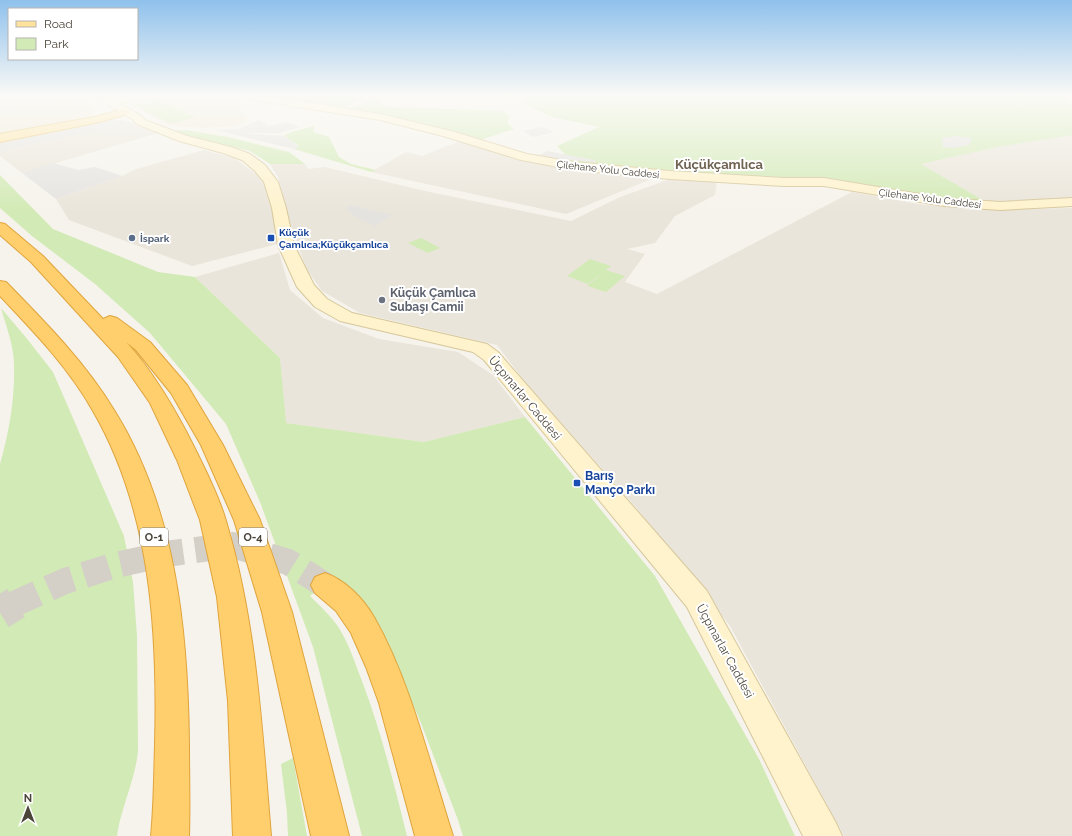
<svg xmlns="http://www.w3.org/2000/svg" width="1072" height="836" viewBox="0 0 1072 836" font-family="Raleway,sans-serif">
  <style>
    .residential { fill: #eae5da }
    .education { fill: #efe8d6 }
    .green { fill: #d2eab5 }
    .parking { fill: #e5e3e0 }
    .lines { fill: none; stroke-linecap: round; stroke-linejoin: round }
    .highway-tunnel-far1 { stroke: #d4d0c8; stroke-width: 26; stroke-dasharray: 26 12; stroke-linecap: butt }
    .highway-tunnel { stroke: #d4d0c8; stroke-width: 33; stroke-dasharray: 33 16; stroke-linecap: butt }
    .secondary-casing { stroke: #d6c79b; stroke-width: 2 }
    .primary-casing { stroke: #e6c16a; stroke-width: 2 }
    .highway-casing { stroke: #e0a43c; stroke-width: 2 }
    .secondary { fill: #fff3cd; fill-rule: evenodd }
    .primary { fill: #ffe39c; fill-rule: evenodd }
    .highway { fill: #ffcf6e; fill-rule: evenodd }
    .service-dot { fill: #5c6f8a; stroke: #fff; stroke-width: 1.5 }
    .transit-dot { fill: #1a4fb4; stroke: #fff; stroke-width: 1.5 }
    .worship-dot { fill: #6b7280; stroke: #fff; stroke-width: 1.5 }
    .labels { text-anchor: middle; stroke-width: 4; stroke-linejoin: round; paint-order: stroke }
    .far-street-label { font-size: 10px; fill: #4b4439; stroke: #fff }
    .far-transit-label { font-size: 10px; font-weight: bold; fill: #164399; stroke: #fff; text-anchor: start }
    .far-service-label { font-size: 10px; font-weight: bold; fill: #4e5e75; stroke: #fff; text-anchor: start }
    .shield { fill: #fff; stroke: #817c74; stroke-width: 1 }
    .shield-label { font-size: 11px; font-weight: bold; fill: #4b4439 }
    .worship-label { font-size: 12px; font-weight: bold; fill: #5b616d; stroke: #fff; text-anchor: start }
    .street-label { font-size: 12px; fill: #4b4439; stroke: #fff }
    .transit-label { font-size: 12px; font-weight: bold; fill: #164399; stroke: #fff; text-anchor: start }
    .far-district-label { font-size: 13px; font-weight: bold; fill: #6e6250; stroke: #fff }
  </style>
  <rect width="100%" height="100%" fill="#f6f3ec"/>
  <path class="residential" d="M 0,96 L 79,96 L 0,112 Z
    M 133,123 L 158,133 L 22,173 L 0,156 L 0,151 Z
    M 1072,135 L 1072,199 L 988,203 L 920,164 L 998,147 Z
    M 462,140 L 564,168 L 654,178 L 566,214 L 371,172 L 406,152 L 422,156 Z
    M 204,150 L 234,158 L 256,174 L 264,185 L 281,243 L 192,266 L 69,220 L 56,199 L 122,176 L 136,169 Z
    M 270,164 L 305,164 L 308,169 L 325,167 L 425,191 L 571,221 L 620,197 L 676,177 L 717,181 L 715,195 L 675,216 L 655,243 L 627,249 L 645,254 L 625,282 L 657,294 L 852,192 L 919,204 L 973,210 L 1072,208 L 1072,836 L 844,836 L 730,626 L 634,505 L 528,386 L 497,345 L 360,313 L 322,291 L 306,268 L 290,223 L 278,177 Z
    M 279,253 L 290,290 L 323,318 L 379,339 L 458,352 L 493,375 L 525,417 L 424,442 L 285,423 L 280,358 L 195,277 Z"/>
  <path class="education" d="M 79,96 L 84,97 L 96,109 L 90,116 L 0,134 L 0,112 Z
    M 156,96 L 233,96 L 240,100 L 240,108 L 248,120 L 236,126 L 203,128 L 168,125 L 130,104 L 133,102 Z"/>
  <path class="green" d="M 258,96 L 369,96 L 340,109 Z
    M 377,96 L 378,96 L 378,101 L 384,106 L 392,107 L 505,111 L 510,118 L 508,119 L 508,124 L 514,129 L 480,140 L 403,120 L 347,110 Z
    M 529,96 L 1059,96 L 1072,103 L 1072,135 L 998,147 L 921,164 L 988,203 L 781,180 L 575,165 L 557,146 L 599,127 L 552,117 L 522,103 L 523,101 Z
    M 155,99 L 176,107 L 173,108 C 178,110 183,110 188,112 L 185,113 L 195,117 L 172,124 L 134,105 Z
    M 315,126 L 313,130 L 314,132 L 329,137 L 339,157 L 351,164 L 376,170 L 371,172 L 294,149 L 299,146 L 284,136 L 291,132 Z
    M 186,130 L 228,137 L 289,152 L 305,164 L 270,164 L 250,151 L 169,131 Z
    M 0,175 L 53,229 L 158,272 L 195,277 L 280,358 L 286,423 L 424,442 L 525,417 L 655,576 L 759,759 L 795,836 L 463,836 L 458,820 L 421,723 L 388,647 L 349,590 L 334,577 L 310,596 C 320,606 331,616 339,628 C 349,644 355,663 362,681 C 381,731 394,784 407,836 L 362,836 L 313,647 L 260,502 L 226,424 L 150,333 L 95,284 L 32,236 L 0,208 Z
    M 421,238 L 440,248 L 428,253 L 408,243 Z
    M 590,259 L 611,266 L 588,284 L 567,276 Z
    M 606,270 L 625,276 L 606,292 L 587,286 Z
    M 1,308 L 28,340 L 53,372 L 124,536 L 133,582 L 137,636 L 138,751 C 135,781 121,807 117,836 L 0,836 L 0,464 C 9,432 15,399 14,365 C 14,346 6,326 1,308 Z
    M 293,758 L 307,836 L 288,836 L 287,813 L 281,764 Z"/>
  <path class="parking" d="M 108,120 L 121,120 L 133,123 L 0,151 L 0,140 Z
    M 259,120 L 268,126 L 288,122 L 300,127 L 280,133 L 241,133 L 284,136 L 299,147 L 294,149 L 216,130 L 239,129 Z
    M 543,127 L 554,132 L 533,137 L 523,131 Z
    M 957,136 L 971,138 L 970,145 L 953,148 L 943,147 L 942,138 Z
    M 547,151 L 595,160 L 595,162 L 557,159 L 540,155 Z
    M 53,163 L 78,170 L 95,167 L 122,176 L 56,199 L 22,173 Z
    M 350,205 L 392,215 L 375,226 L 357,218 L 347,210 L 346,208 Z"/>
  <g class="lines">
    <path class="highway-tunnel-far1" d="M 14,604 L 65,581 L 116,565 L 166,554 L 233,545 L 288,562 L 325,585"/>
    <path class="highway-tunnel" d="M 0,613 L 16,603"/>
    <g class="secondary-casing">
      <path id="secondary" d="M 93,96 L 106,96 L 112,99 L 129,96 L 150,96 L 149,98 L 120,104 L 140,115 L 145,120 L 187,136 L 231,147 L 250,154 L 265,165 L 278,182 L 286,208 L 294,245 L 314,285 L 327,299 L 352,313 L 487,344 L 498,352 L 707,591 L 836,823 L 842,836 L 803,836 L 687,607 L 484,360 L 473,352 L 340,321 L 315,307 L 297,287 L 278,245 L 272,208 L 264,182 L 255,171 L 242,160 L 223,153 L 179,141 L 137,124 L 132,119 Z
        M 241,96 L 267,96 L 380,114 L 451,131 L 527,154 L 574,162 L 670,171 L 784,178 L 824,178 L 944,198 L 1000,202 L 1072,198 L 1072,206 L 1000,210 L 944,206 L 824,186 L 784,186 L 670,179 L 574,170 L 521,160 L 443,136 L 380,120 L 246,99 Z"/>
    </g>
    <g class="primary-casing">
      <path id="primary" d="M 125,109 L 130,112 L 129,114 L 95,123 L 0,142 L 0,134 L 94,117 Z"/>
    </g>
    <g class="highway-casing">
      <path id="highway" d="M 0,223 L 5,224 L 43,256 L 103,319 L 110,316 L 117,318 L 150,342 L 187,385 L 223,445 L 260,520 L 292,612 L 349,836 L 311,836 L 262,612 L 234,520 L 201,445 L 171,393 L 136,350 L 126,342 C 151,369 170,401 187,433 C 200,459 218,493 226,521 C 257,624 262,730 271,836 L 233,836 L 228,701 L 217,597 L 200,520 L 177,460 L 150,403 L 118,357 L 31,262 L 0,235 Z
        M 0,281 L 6,282 C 45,322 85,362 114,410 C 176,509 188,631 189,745 C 189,775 190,806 189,836 L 151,836 C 154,806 154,776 155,745 C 158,632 151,511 93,411 C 69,368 34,332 0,296 Z
        M 325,573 C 345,580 363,598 374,617 C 411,682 430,765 453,836 L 415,836 L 379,703 L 366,667 L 351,633 L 336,611 L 315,593 L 311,585 L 315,577 Z"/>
    </g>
    <use href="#secondary" class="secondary"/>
    <use href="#primary" class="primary"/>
    <use href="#highway" class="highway"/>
  </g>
  <linearGradient id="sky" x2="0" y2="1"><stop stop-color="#8fc1ec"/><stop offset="0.45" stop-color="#fbfaf6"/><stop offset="1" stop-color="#fbfaf6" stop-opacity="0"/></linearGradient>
  <rect width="1072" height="213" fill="url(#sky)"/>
  <circle class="service-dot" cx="132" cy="238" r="4"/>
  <g class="transit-dot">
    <rect x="267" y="234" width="8" height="8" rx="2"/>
    <rect x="573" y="479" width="8" height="8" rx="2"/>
  </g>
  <circle class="worship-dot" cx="382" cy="300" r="4"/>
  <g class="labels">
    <g class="far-street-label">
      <text transform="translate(608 169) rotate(6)" y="4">Çilehane Yolu Caddesi</text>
      <text transform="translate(930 198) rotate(7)" y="4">Çilehane Yolu Caddesi</text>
    </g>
    <g class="far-transit-label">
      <text x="279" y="236">Küçük<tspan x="279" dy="12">Çamlıca;Küçükçamlıca</tspan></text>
    </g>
    <g class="far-service-label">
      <text x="140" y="242">İspark</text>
    </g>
    <g class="shield">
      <rect x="140" y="528" width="28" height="18" rx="3"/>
      <rect x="239" y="528" width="28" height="18" rx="3"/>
    </g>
    <g class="shield-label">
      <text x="154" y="541">O-1</text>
      <text x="253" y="541">O-4</text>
    </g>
    <g class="worship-label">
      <text x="390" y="297">Küçük Çamlıca<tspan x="390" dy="14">Subaşı Camii</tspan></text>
    </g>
    <g class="street-label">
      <text transform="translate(525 398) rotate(50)" y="4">Üçpınarlar Caddesi</text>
      <text transform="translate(725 651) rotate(61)" y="4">Üçpınarlar Caddesi</text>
    </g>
    <g class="transit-label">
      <text x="585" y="480">Barış<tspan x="585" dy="14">Manço Parkı</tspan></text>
    </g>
    <g class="far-district-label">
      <text x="719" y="169">Küçükçamlıca</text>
    </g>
  </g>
  <rect x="8" y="8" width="130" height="52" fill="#ffffff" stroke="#b7b4b0"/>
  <rect x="16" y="21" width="20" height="6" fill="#ffe39c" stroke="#b7b4b0"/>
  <text x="44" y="28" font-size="12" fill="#4b4439">Road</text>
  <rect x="16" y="38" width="20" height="12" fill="#d2eab5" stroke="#b7b4b0"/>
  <text x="44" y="48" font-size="12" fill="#4b4439">Park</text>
  <g transform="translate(28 808)" stroke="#ffffff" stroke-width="3" paint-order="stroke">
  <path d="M0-3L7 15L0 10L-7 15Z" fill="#4b4439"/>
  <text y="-6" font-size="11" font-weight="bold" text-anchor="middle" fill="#4b4439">N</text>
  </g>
</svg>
